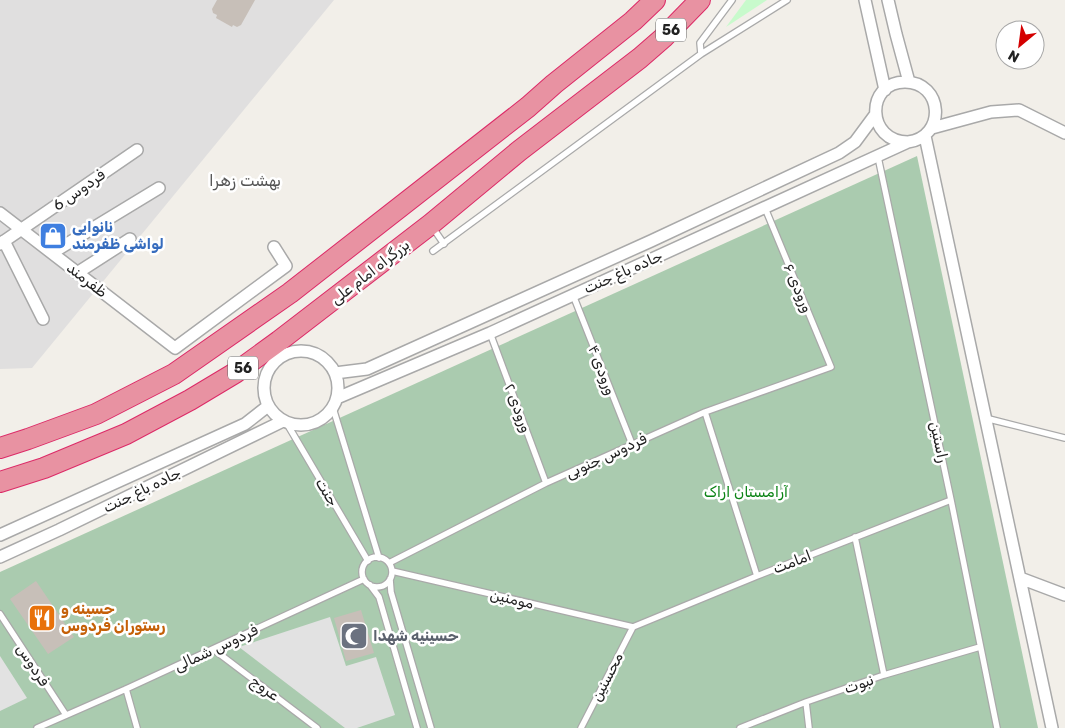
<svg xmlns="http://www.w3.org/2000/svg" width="1065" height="728" viewBox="0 0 1065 728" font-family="Rubik,'Noto Naskh Arabic',sans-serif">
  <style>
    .residential { fill: #e0dfdf }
    .cemetery { fill: #aacbaf }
    .park { fill: #c8facc }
    .parking { fill: #e2e2e2 }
    .building { fill: #c7bfb8 }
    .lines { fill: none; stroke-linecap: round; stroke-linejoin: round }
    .lane-casing { stroke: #a9a9a9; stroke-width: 8 }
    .street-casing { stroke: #a9a9a9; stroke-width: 14 }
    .highway-casing { stroke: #dc2a67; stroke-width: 22 }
    .lane { stroke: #fff; stroke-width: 5.5 }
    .street { stroke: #fff; stroke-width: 11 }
    .highway { stroke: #e892a2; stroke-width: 20 }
    .labels { text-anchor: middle; stroke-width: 5; stroke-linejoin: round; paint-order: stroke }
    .shield { fill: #fff; stroke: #646464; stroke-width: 1 }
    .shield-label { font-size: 14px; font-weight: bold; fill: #222 }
    .street-label { font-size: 15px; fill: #222; stroke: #fff }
    .shop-label { font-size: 15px; font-weight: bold; fill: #366cbe; stroke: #fff; text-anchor: start }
    .park-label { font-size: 15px; fill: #0c8416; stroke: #fff }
    .food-label { font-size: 15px; font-weight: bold; fill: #c56008; stroke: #fff; text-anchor: start }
    .worship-label { font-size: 15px; font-weight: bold; fill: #5b616d; stroke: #fff; text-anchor: start }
    .neighbourhood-label { font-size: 16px; fill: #555; stroke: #fff }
  </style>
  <rect width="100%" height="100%" fill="#f2efe9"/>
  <path class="residential" d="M 0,0 L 334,0 L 32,368 L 0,369 Z"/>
  <path class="cemetery" d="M 917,156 L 1038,728 L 0,728 L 0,572 Z"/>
  <path class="park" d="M 746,0 L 767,0 L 726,27 Z"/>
  <path class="parking" d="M 330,617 L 346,666 L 376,657 L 395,715 L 357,728 L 345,728 L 239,647 Z
    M 0,656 L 27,698 L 0,711 Z"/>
  <path class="building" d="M 217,0 L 255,0 L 241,25 L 237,27 L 233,25 L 232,27 L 216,18 L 217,15 L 213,13 L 212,9 Z
    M 36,581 L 74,637 L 48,654 L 10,599 Z
    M 361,610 L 374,653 L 346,661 L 334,618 Z"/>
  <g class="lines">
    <g class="lane-casing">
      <path id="lane" d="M 701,54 L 700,43 L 732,0
        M 878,157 L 951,500 L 997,728
        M 433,228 L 444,244
        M 433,251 L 701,54 L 787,0
        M 573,295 L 632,444
        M 490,333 L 546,483
        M 333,408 L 379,558
        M 705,412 L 757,576
        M 985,418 L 1065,438
        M 286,422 L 368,561
        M 855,537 L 884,675
        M362 572a15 15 0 1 1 30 0a15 15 0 1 1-30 0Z
        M 389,563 L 546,483 L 705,412 L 831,367 L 765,208
        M 392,571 L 633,627
        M 390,579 L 391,592 L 431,728
        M 370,585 L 379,597 L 417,728
        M 0,614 L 66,715
        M 633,627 L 757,576 L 951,500
        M 213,649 L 317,728
        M 126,689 L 137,728
        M 806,702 L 809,728
        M 37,728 L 126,689 L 364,579
        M 581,728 L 633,627
        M 740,728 L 806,702 L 884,675 L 980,647"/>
    </g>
    <g class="street-casing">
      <path id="street" d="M 865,0 L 885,90
        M 888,0 L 896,34 L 909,82
        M 932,128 L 991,112 L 1019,110 L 1065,133
        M 925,136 L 1052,728
        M 0,213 L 175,348 L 286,266 L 274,247
        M 4,241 L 43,319
        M 0,244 L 137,150
        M 52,253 L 159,188
        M 77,273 L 130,239
        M264 388a37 37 0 1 1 74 0a37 37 0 1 1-74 0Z
        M 335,373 L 367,369 L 651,241 L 839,153 L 855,142 L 875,115
        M 337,398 L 490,333 L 908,142 C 947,137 943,82 905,82 C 865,82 866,142 908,142
        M 0,535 L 245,424 L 268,406
        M 0,557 L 59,530 L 283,421
        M 1020,578 L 1065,595"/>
    </g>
    <g class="highway-casing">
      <path id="highway" d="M 0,448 L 28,439 L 96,414 L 174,374 L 290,293 L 528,107 L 554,84 L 633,21 L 655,0
        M 0,482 L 44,468 L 126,434 L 190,400 L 235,373 L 279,341 L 431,224 L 519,151 L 640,58 L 663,38 L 700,0"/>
    </g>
    <use href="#lane" class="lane"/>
    <use href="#street" class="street"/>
    <use href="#highway" class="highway"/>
  </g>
  <defs>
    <g id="shop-square" transform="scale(1.4375)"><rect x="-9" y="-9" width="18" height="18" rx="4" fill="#3f7fe0" stroke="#fff"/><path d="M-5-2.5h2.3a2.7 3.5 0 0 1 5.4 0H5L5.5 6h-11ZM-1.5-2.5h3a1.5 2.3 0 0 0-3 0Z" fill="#fff"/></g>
    <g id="restaurant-square" transform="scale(1.4375)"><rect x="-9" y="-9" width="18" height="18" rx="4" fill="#e8710a" stroke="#fff"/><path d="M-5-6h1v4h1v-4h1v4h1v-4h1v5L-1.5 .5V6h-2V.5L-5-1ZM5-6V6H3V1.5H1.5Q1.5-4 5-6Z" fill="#fff"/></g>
    <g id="mosque-square" transform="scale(1.4375)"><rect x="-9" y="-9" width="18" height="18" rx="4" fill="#6b7280" stroke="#fff"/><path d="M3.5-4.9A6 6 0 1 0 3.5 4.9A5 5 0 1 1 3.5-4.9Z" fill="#fff"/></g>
  </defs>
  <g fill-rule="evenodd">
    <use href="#shop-square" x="53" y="236"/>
    <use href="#restaurant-square" x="42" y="618"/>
    <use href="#mosque-square" x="354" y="636"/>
  </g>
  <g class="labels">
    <g class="shield">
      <rect x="656" y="18.5" width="30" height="23" rx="4"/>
      <rect x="228" y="356.5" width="30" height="23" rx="4"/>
    </g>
    <g class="shield-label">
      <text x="671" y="35">56</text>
      <text x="243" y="373">56</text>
    </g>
    <g class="street-label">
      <text transform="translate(79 190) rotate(-35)" y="5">فردوس 6</text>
      <text transform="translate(370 272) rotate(-38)" y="5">بزرگراه امام علی</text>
      <text transform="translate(623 272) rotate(-24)" y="5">جاده باغ جنت</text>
      <text transform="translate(87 280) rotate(38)" y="5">ظفرمند</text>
      <text transform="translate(798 288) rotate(67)" y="5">ورودی ۶</text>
      <text transform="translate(602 370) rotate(69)" y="5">ورودی ۴</text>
      <text transform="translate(518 408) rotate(69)" y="5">ورودی ۲</text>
      <text transform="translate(939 442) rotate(78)" y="5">راستین</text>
      <text transform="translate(606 456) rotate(-25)" y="5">فردوس جنوبی</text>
      <text transform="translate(142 490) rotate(-26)" y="5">جاده باغ جنت</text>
      <text transform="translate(327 492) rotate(59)" y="5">جنت</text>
      <text transform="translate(792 562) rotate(-21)" y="5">امامت</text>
      <text transform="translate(512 599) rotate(13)" y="5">مومنین</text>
      <text transform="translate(216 648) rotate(-25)" y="5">فردوس شمالی</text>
      <text transform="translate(33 665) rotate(57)" y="5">فردوس</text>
      <text transform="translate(607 677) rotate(-63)" y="5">محسنین</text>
      <text transform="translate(859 684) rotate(-19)" y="5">نبوت</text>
      <text transform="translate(265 688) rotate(37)" y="5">عروج</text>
    </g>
    <g class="shop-label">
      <text x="72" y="232">نانوایی<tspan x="72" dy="17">لواشی ظفرمند</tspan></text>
    </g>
    <g class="park-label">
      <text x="746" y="497">آرامستان اراک</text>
    </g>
    <g class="food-label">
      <text x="61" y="614">حسینه و<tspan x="61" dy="17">رستوران فردوس</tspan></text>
    </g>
    <g class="worship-label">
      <text x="373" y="641">حسینیه شهدا</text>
    </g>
    <g class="neighbourhood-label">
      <text x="245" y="186">بهشت زهرا</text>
    </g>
  </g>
  <g transform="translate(1020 45) rotate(209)"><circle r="24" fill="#ffffff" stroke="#a7a7a7"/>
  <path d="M0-4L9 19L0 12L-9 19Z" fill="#d40000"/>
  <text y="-8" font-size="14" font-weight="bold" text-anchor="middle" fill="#222222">N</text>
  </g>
</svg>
